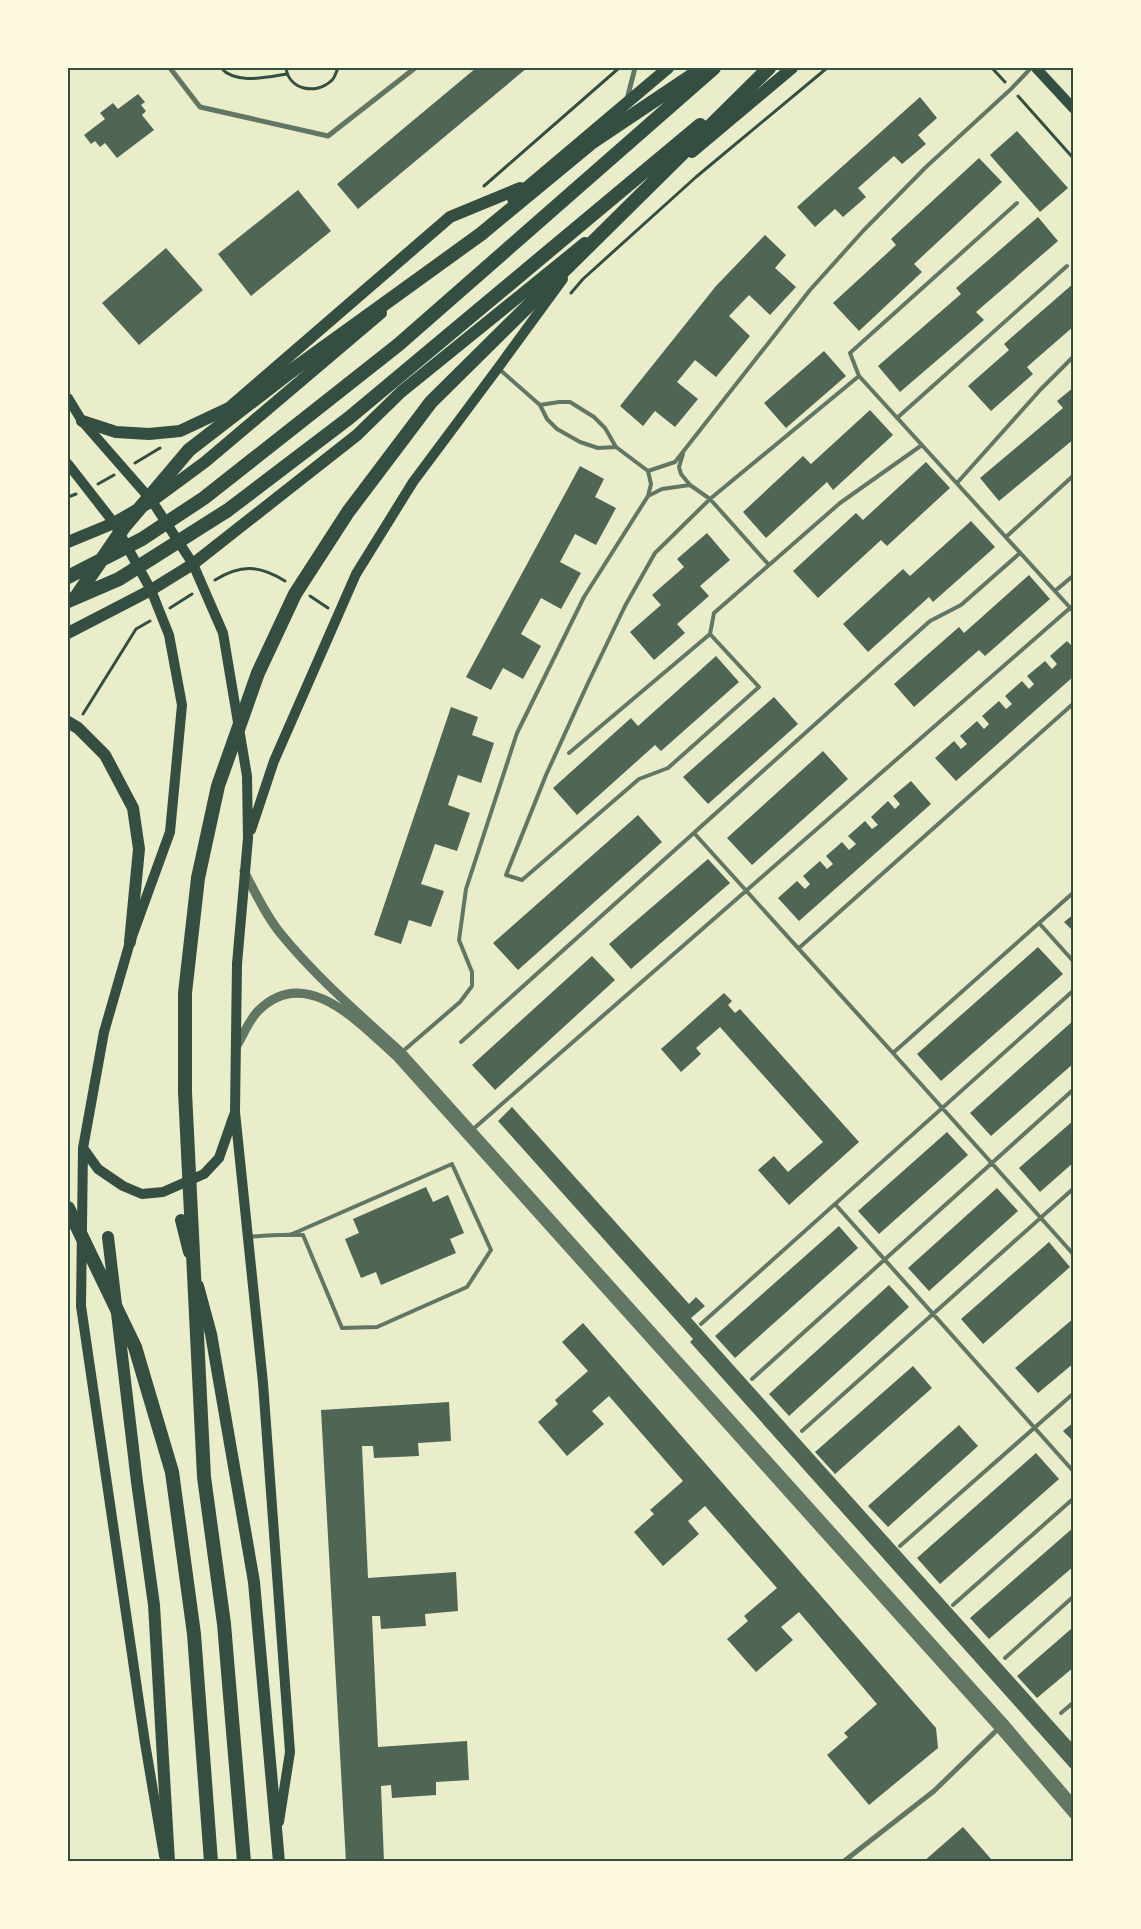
<svg xmlns="http://www.w3.org/2000/svg" width="1141" height="1929" viewBox="0 0 1141 1929" font-family="'Varela Round',sans-serif">
  <style>
    .building { fill: #4f6655 }
    .lines { fill: none; stroke-linecap: round; stroke-linejoin: round }
    .path { stroke: #344e41; stroke-width: 3 }
    .service { stroke: #617663; stroke-width: 4 }
    .minor { stroke: #617663; stroke-width: 5 }
    .tertiary { stroke: #617663; stroke-width: 9 }
    .secondary { stroke: #344e41; stroke-width: 10 }
    .primary { stroke: #344e41; stroke-width: 12 }
    .trunk { stroke: #344e41; stroke-width: 14 }
    .neatline { fill: none; stroke: #344e41; stroke-width: 2 }
  </style>
  <rect width="100%" height="100%" fill="#e9edc9"/>
  <path class="building" d="M 476,68 L 527,68 L 358,209 L 337,184 Z
    M 138,94 L 145,102 L 141,105 L 146,111 L 142,115 L 154,130 L 117,158 L 105,143 L 100,147 L 95,141 L 91,144 L 84,135 L 105,119 L 100,113 L 113,103 L 118,109 Z
    M 920,97 L 937,118 L 918,135 L 926,144 L 902,164 L 894,156 L 858,188 L 866,197 L 843,217 L 835,209 L 815,227 L 797,207 Z
    M 1017,131 L 1068,188 L 1040,212 L 990,155 Z
    M 979,158 L 1002,182 L 914,264 L 922,272 L 859,331 L 833,303 L 896,245 L 891,239 Z
    M 298,190 L 331,231 L 251,296 L 218,254 Z
    M 1038,217 L 1058,241 L 976,312 L 984,320 L 900,392 L 878,366 L 961,294 L 956,288 Z
    M 765,235 L 786,255 L 775,268 L 796,287 L 770,315 L 749,295 L 729,316 L 750,336 L 716,377 L 695,360 L 677,382 L 698,399 L 675,427 L 655,411 L 643,426 L 620,406 L 716,286 Z
    M 166,248 L 203,290 L 139,345 L 102,303 Z
    M 1074,283 L 1074,326 L 1027,367 L 1033,374 L 991,411 L 968,386 L 1009,350 L 1004,344 Z
    M 824,351 L 846,376 L 786,428 L 764,403 Z
    M 1074,387 L 1074,439 L 999,501 L 980,478 L 1063,408 L 1057,401 Z
    M 870,410 L 893,435 L 833,490 L 827,482 L 766,538 L 743,512 L 803,456 L 811,464 Z
    M 926,462 L 950,488 L 887,546 L 881,540 L 818,598 L 793,571 L 856,513 L 863,520 Z
    M 580,466 L 604,479 L 595,497 L 616,508 L 596,545 L 575,534 L 560,562 L 581,573 L 561,609 L 541,598 L 521,634 L 541,646 L 523,679 L 503,668 L 491,690 L 466,677 Z
    M 971,521 L 995,547 L 933,602 L 929,597 L 868,652 L 843,624 L 903,569 L 910,576 Z
    M 707,533 L 730,560 L 700,586 L 709,596 L 677,624 L 685,633 L 654,660 L 630,632 L 661,605 L 652,595 L 684,567 L 677,559 Z
    M 1029,575 L 1050,599 L 985,656 L 979,650 L 914,707 L 894,684 L 959,627 L 964,633 Z
    M 1067,641 L 1074,648 L 1074,676 L 956,781 L 935,758 L 954,741 L 961,749 L 967,744 L 960,736 L 977,721 L 984,729 L 989,724 L 982,716 L 999,701 L 1006,709 L 1012,704 L 1005,696 L 1022,681 L 1029,689 L 1034,684 L 1027,676 L 1045,661 L 1052,669 L 1057,664 L 1050,656 Z
    M 716,656 L 739,682 L 661,751 L 655,745 L 577,815 L 553,788 L 631,718 L 638,726 Z
    M 774,697 L 798,724 L 708,804 L 683,777 Z
    M 451,707 L 478,717 L 472,735 L 494,743 L 481,783 L 458,775 L 448,805 L 470,813 L 457,851 L 435,844 L 421,884 L 444,891 L 431,927 L 409,920 L 401,944 L 374,935 Z
    M 823,751 L 848,779 L 752,865 L 727,838 Z
    M 911,781 L 931,804 L 799,921 L 778,898 L 797,881 L 805,889 L 810,884 L 803,876 L 820,861 L 827,869 L 833,864 L 826,856 L 842,842 L 849,850 L 856,844 L 848,836 L 865,821 L 872,829 L 878,825 L 871,817 L 888,801 L 895,809 L 900,804 L 893,796 Z
    M 638,815 L 662,842 L 518,970 L 493,943 Z
    M 708,859 L 730,883 L 631,969 L 609,944 Z
    M 1074,914 L 1074,932 L 1064,922 Z
    M 1038,947 L 1063,974 L 941,1081 L 917,1054 Z
    M 592,956 L 615,980 L 495,1090 L 472,1065 Z
    M 724,993 L 732,1001 L 728,1005 L 735,1013 L 740,1009 L 859,1142 L 789,1205 L 758,1170 L 774,1156 L 788,1172 L 823,1142 L 720,1027 L 696,1048 L 701,1054 L 681,1072 L 661,1049 Z
    M 1074,1020 L 1074,1063 L 991,1136 L 970,1113 Z
    M 512,1107 L 689,1304 L 696,1297 L 705,1306 L 691,1318 L 1074,1745 L 1074,1772 L 690,1342 L 693,1339 L 498,1121 Z
    M 1074,1120 L 1074,1162 L 1040,1192 L 1019,1168 Z
    M 947,1132 L 968,1155 L 879,1234 L 858,1211 Z
    M 426,1187 L 433,1202 L 448,1195 L 464,1233 L 450,1239 L 456,1253 L 381,1285 L 376,1272 L 361,1278 L 345,1239 L 359,1233 L 353,1219 Z
    M 997,1188 L 1018,1211 L 929,1291 L 908,1268 Z
    M 839,1226 L 858,1248 L 735,1358 L 715,1336 Z
    M 1049,1242 L 1070,1267 L 983,1344 L 961,1319 Z
    M 889,1285 L 909,1307 L 789,1416 L 769,1394 Z
    M 1074,1318 L 1074,1363 L 1038,1393 L 1015,1368 Z
    M 583,1323 L 936,1728 L 938,1748 L 869,1805 L 827,1755 L 848,1737 L 844,1733 L 877,1704 L 799,1612 L 781,1627 L 793,1640 L 756,1672 L 727,1639 L 748,1621 L 744,1616 L 777,1588 L 705,1506 L 688,1521 L 699,1534 L 663,1566 L 634,1532 L 654,1514 L 650,1510 L 683,1481 L 609,1396 L 592,1411 L 604,1424 L 567,1456 L 538,1422 L 558,1404 L 555,1400 L 588,1371 L 562,1342 Z
    M 913,1366 L 932,1388 L 835,1474 L 815,1452 Z
    M 449,1402 L 451,1441 L 418,1443 L 419,1456 L 374,1458 L 373,1446 L 362,1446 L 368,1578 L 456,1572 L 458,1611 L 425,1614 L 426,1626 L 381,1629 L 380,1616 L 372,1616 L 378,1747 L 467,1741 L 469,1780 L 436,1782 L 436,1795 L 392,1798 L 391,1785 L 381,1786 L 384,1862 L 346,1862 L 321,1410 Z
    M 1074,1422 L 1074,1442 L 1063,1431 Z
    M 959,1425 L 978,1446 L 888,1527 L 868,1506 Z
    M 1036,1453 L 1059,1479 L 940,1584 L 917,1558 Z
    M 1074,1527 L 1074,1566 L 989,1639 L 970,1618 Z
    M 1071,1629 L 1074,1632 L 1074,1667 L 1037,1698 L 1017,1676 Z
    M 963,1827 L 991,1859 L 988,1862 L 923,1862 Z"/>
  <g class="lines">
    <path class="path" d="M 221,68 C 236,85 267,77 287,74
      M 286,68 C 289,90 316,95 331,81 C 335,78 336,72 338,68
      M 992,68 L 1005,82
      M 1018,96 L 1074,159
      M 484,186 L 619,68
      M 571,293 L 583,279 L 696,177 L 827,68
      M 135,463 L 160,448
      M 98,484 L 114,475
      M 68,497 L 76,494
      M 215,580 C 241,564 259,565 285,581
      M 310,596 L 328,608
      M 170,608 L 192,594
      M 83,714 L 136,629 L 150,621"/>
    <path class="service" d="M 498,368 L 540,405
      M 859,376 L 1074,612
      M 897,418 L 1067,266
      M 616,447 L 598,448 L 580,442 L 557,429 L 547,419 L 540,405 L 559,402 L 570,402 L 594,417 L 605,428 L 616,447 L 648,471
      M 683,454 L 679,467 L 681,474 L 690,485 L 710,499 L 769,565
      M 957,483 L 1041,389 L 1074,356
      M 648,496 L 662,489 L 690,485
      M 1006,537 L 1074,475
      M 1055,591 L 1074,575
      M 710,634 L 759,687 L 668,768 L 639,779 L 522,880 L 506,875 L 546,775 L 588,683 L 625,606 L 655,553 L 710,499 L 859,376 L 850,353 L 1017,203
      M 569,753 L 710,634 L 714,613 L 840,503 L 922,445
      M 694,833 L 893,1053
      M 1074,892 L 893,1053 L 1074,1255
      M 1039,923 L 1074,962
      M 799,948 L 1074,703
      M 461,1042 L 930,621 L 961,605 L 1020,553
      M 402,1052 L 460,1002 L 472,986 L 472,972 L 459,940 L 466,889 L 517,733 L 584,597 L 648,496 L 651,484 L 648,471 L 675,462 L 810,290 L 863,231 L 926,167 L 1011,89 L 1031,68
      M 471,1131 L 1070,608
      M 835,1204 L 1074,1472
      M 249,1237 C 268,1235 285,1234 303,1235 L 342,1328 L 377,1327 L 467,1287 L 491,1250 L 452,1164 L 290,1235
      M 701,1324 L 1074,990
      M 752,1379 L 1074,1089
      M 802,1431 L 1074,1188
      M 900,1546 L 1074,1393
      M 953,1605 L 1074,1498
      M 1005,1658 L 1074,1596
      M 1061,1713 L 1074,1702"/>
    <path class="minor" d="M 170,68 L 200,107 L 328,136 L 415,68
      M 627,99 L 635,68
      M 843,1862 L 934,1791 L 1000,1727"/>
    <path class="tertiary" d="M 244,871 C 255,892 266,916 281,934 C 316,977 360,1015 401,1052 L 1004,1723 L 1074,1805
      M 236,1047 C 243,1036 249,1020 258,1011 C 306,962 361,1025 397,1057 L 999,1728 L 1074,1815"/>
    <path class="secondary" d="M 1036,68 L 1074,109
      M 68,398 L 82,421 L 152,501 L 193,564 L 223,633 L 247,776 L 248,838 L 237,964 L 235,1112 L 263,1383 L 290,1752 L 279,1822
      M 68,464 L 114,523 L 151,590 L 169,635 L 182,705 L 170,832 L 130,942 L 104,1032 L 83,1148 L 81,1306 L 145,1743 L 164,1856
      M 251,830 L 274,761 L 356,574 L 413,482 L 498,368 L 563,279
      M 83,1148 L 98,1169 L 123,1186 L 142,1194 L 163,1192 L 204,1174 L 219,1158 L 234,1115"/>
    <path class="primary" d="M 692,152 L 792,68
      M 513,199 L 668,68
      M 82,421 L 116,432 L 149,434 L 180,431 L 229,408 L 450,217 L 520,188
      M 68,542 L 114,523 L 152,501 L 205,462 L 381,313
      M 68,633 L 151,590 L 193,564 L 357,435 L 401,392 L 585,243
      M 68,722 L 78,728 L 105,755 L 133,808 L 139,849 L 130,942
      M 181,1220 L 189,1252
      M 108,1237 L 137,1482 L 154,1605 L 169,1862
      M 198,1286 L 211,1334 L 254,1582 L 279,1862"/>
    <path class="trunk" d="M 68,577 L 142,539 L 204,498 L 398,345 L 714,68
      M 76,597 L 124,527 L 189,450 L 290,372 L 481,234 L 591,143 L 703,68
      M 68,601 L 119,579 L 228,510 L 349,418 L 700,125
      M 68,1208 L 135,1347 L 172,1472 L 194,1634 L 211,1862
      M 244,1862 L 224,1624 L 204,1477 L 185,1092 L 185,993 L 198,878 L 218,786 L 258,673 L 295,594 L 348,512 L 431,402 L 769,68"/>
  </g>
  <rect width="1141" height="1929" fill="none" stroke="#fefae0" stroke-width="138"/>
  <rect x="69" y="69" width="1003" height="1791" class="neatline"/>
</svg>
